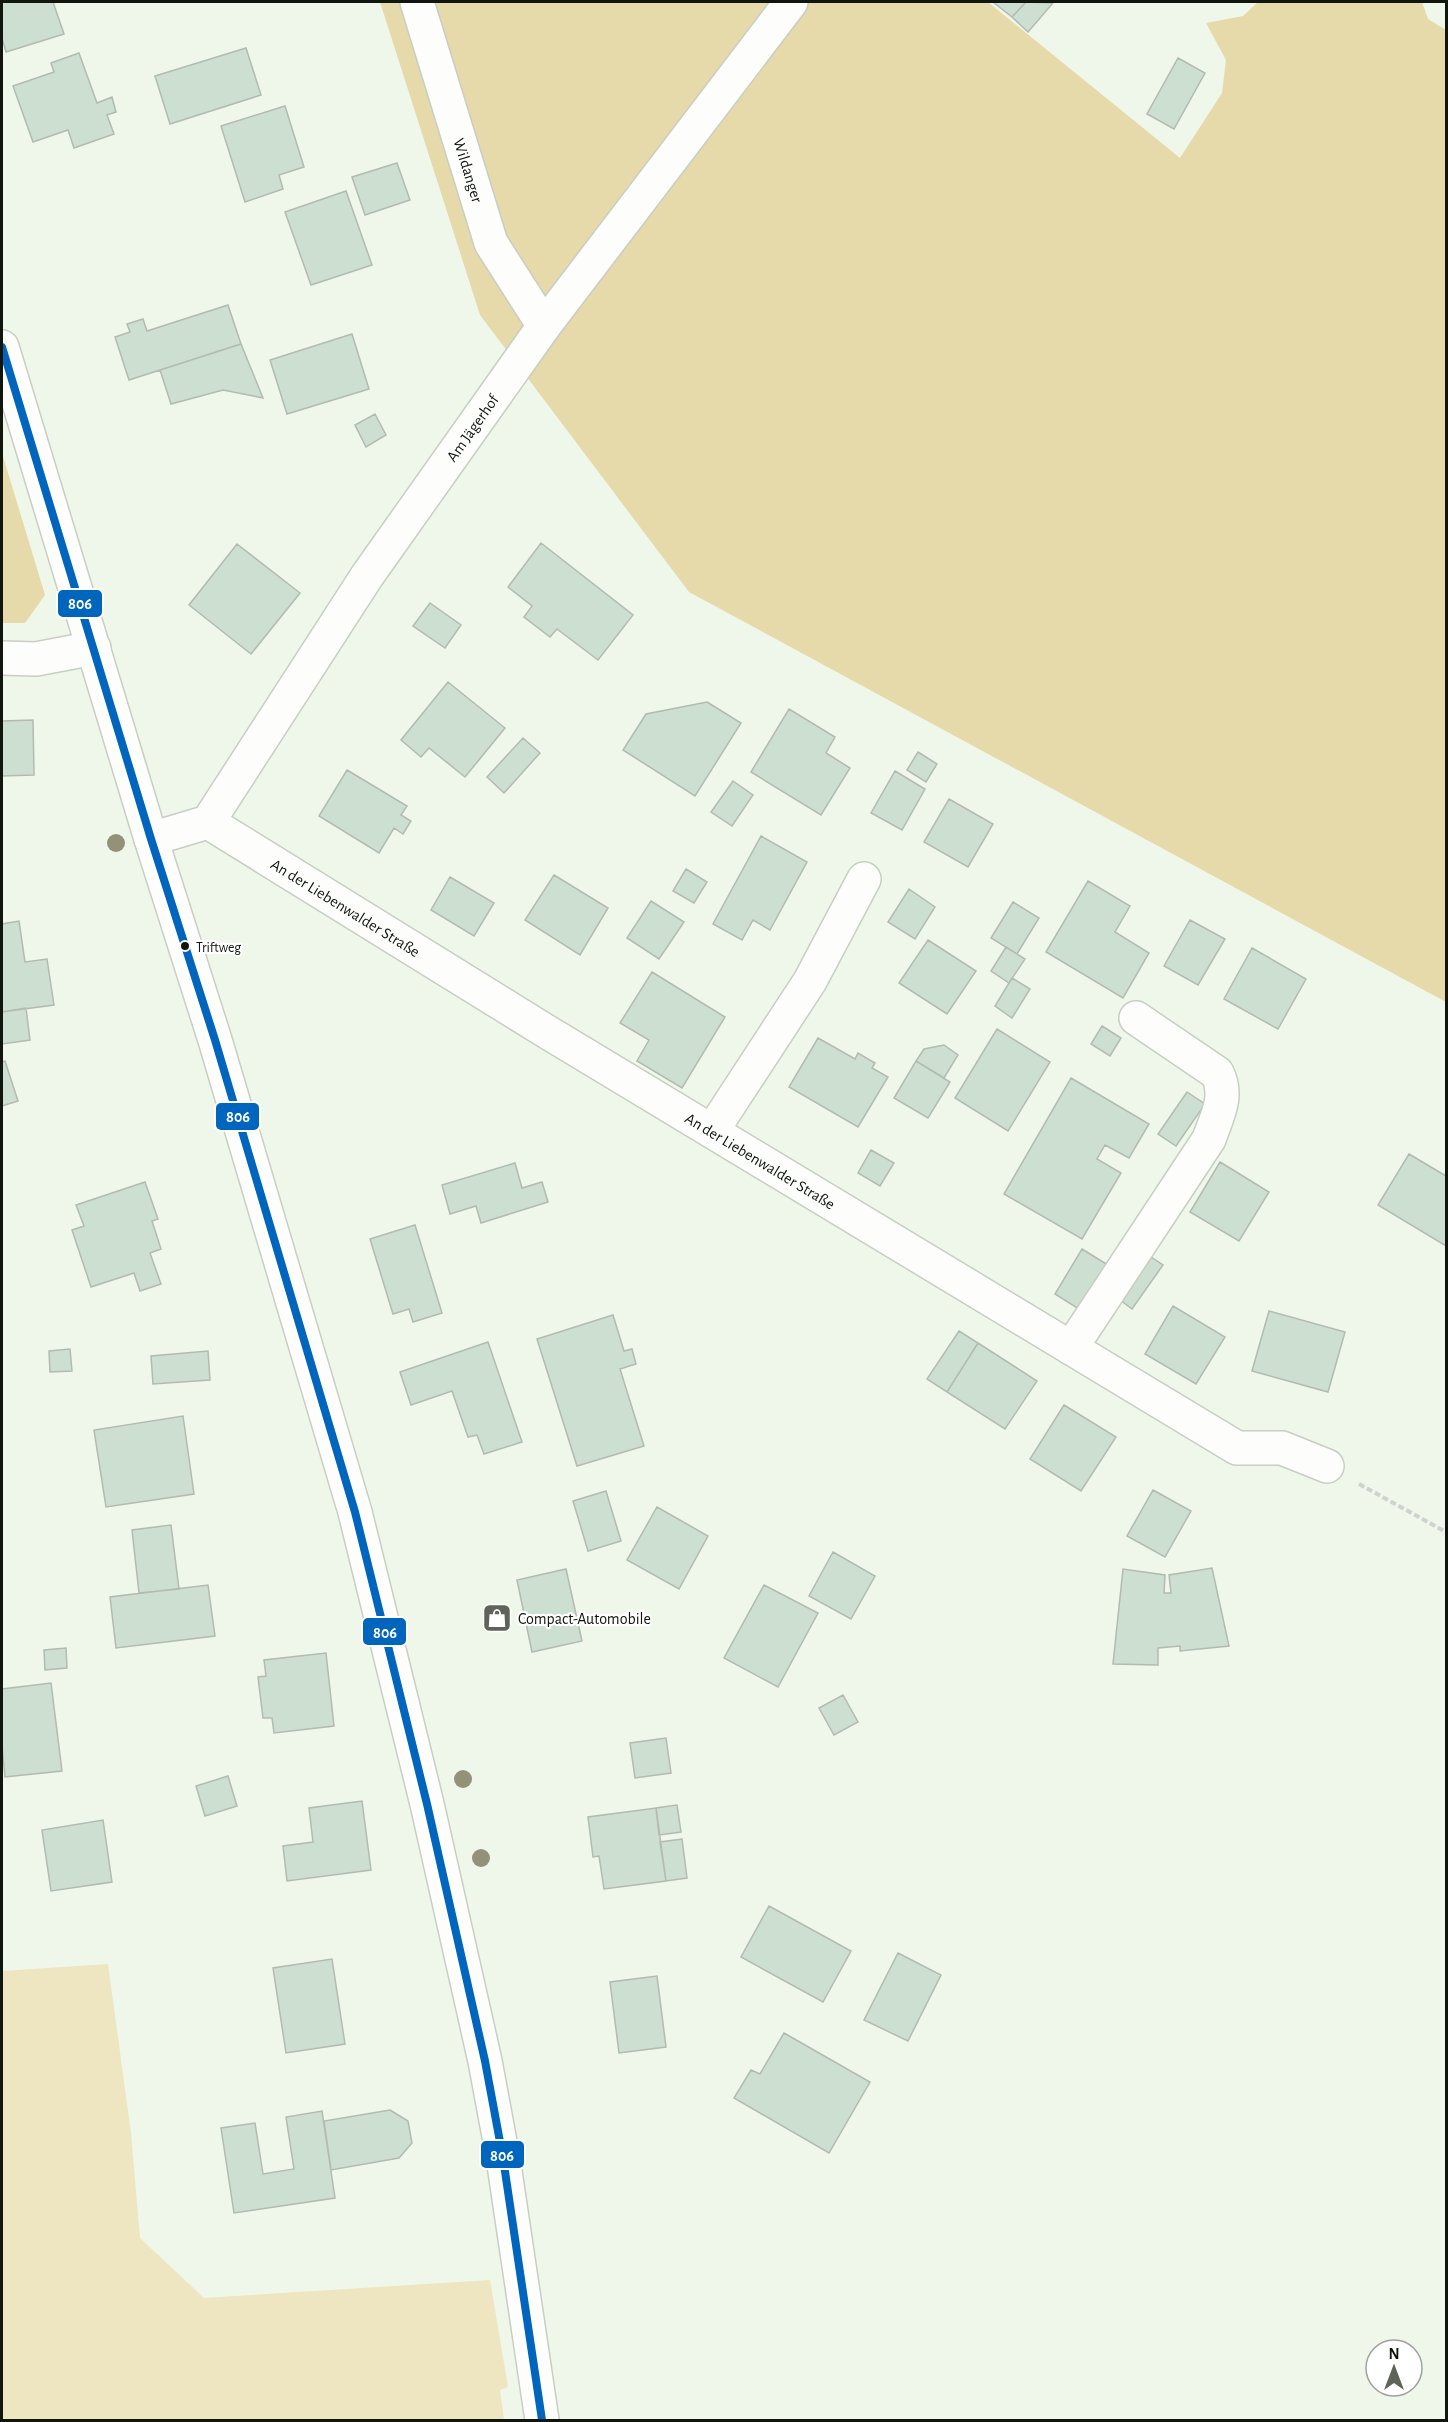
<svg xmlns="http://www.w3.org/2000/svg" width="1448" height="2422" viewBox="0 0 1448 2422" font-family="'Alegreya Sans',sans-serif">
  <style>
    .green { fill: #eee5c1 }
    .forest { fill: #e6d9aa }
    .building { fill: #cddfd0; stroke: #b2bab2; stroke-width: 1.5 }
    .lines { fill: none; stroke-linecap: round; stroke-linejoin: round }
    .minor-casing { stroke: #c8cec4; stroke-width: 36 }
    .major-casing { stroke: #c8cec4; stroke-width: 36 }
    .path { stroke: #d0d2cf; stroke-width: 4; stroke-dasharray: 6 3; stroke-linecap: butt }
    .minor { stroke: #fdfefc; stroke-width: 33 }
    .major { stroke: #fdfefc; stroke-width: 33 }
    .bus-1-casing { stroke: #fff; stroke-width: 12 }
    .bus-1 { stroke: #0065bd; stroke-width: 8 }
    .tree { fill: #949179 }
    .bus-dot { fill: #10150d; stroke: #fff; stroke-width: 2 }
    .labels { text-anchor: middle; stroke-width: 4.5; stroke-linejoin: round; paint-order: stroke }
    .bus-label { font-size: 14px; fill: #10150d; stroke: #fff; text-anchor: start }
    .street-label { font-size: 16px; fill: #10150d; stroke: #fff }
    .poi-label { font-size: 16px; fill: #10150d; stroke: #fff; text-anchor: start }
    .line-badge { stroke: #fff; stroke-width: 2 }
    .badge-label { font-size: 16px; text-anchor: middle; font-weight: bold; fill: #fff }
  </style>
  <rect width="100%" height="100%" fill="#eff7ea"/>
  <path class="green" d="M 108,1964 L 131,2133 L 140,2238 L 204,2298 L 490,2280 L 508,2387 L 500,2390 L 504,2420 L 2,2420 L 2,1971 Z"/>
  <path class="forest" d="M 380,2 L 988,2 L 1180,158 L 1222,93 L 1226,60 L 1206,23 L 1243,16 L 1258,2 L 1422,2 L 1428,19 L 1446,30 L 1446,1002 L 689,592 L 480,315 Z
    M 2,453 L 45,595 L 25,623 L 2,623 Z"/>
  <path class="building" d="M 2,2 L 53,2 L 64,34 L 6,52 L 2,38 Z
    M 993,2 L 1026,2 L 1012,17 Z
    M 1026,2 L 1053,3 L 1028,32 L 1012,17 Z
    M 246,48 L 261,95 L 170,124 L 155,76 Z
    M 79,53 L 97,103 L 112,97 L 116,112 L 107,115 L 114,134 L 74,148 L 68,130 L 33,142 L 13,86 L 54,72 L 51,63 Z
    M 1178,58 L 1205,73 L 1174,129 L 1147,114 Z
    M 285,106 L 304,167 L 279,175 L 283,189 L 245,202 L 221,126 Z
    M 397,163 L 410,200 L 365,215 L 352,177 Z
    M 346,191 L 372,265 L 311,285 L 285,212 Z
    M 228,305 L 241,344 L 129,380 L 115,337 L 130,332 L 127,324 L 143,319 L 147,331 Z
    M 352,334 L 369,389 L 287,414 L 270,360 Z
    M 241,344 L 263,398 L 223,390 L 171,404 L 160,370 Z
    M 375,414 L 386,435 L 366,447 L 355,425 Z
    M 541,543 L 633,615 L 598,660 L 557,629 L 550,637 L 524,617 L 532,606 L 508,587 Z
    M 237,544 L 300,593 L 251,654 L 189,605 Z
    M 430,603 L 461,625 L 445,648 L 413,626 Z
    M 448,682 L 505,728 L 465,777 L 429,748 L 421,757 L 401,740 Z
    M 707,702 L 741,723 L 695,796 L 623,750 L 646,714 Z
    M 789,709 L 835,737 L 826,753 L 850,768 L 821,815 L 751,772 Z
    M 33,720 L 34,775 L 2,776 L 2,721 Z
    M 523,738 L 540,753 L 504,793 L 487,777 Z
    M 918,752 L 937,764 L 926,782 L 907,770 Z
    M 347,770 L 407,806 L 401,815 L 411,821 L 403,834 L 394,828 L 379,853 L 319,816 Z
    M 895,771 L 925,789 L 902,830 L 871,813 Z
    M 733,781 L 753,795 L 732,826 L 711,812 Z
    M 949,799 L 993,824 L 968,867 L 924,842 Z
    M 761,836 L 807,862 L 770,930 L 753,920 L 742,940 L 713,924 Z
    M 686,869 L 707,882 L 694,903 L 673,891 Z
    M 554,875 L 608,908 L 580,955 L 525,920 Z
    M 450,877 L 494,903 L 474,936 L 431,910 Z
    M 1088,881 L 1130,906 L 1115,932 L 1149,953 L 1123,998 L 1046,952 Z
    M 909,889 L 935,907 L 915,939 L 888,922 Z
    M 651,901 L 684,922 L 659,959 L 627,938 Z
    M 1013,902 L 1039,918 L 1017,954 L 991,938 Z
    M 1190,920 L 1225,939 L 1198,985 L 1164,966 Z
    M 19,921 L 25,962 L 47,959 L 54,1005 L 2,1012 L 2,924 Z
    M 928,940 L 976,971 L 947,1014 L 899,983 Z
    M 1006,947 L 1025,959 L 1009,983 L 991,971 Z
    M 1252,948 L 1306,979 L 1278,1029 L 1224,999 Z
    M 652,972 L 725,1017 L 682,1088 L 637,1061 L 649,1040 L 620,1023 Z
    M 1012,978 L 1030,989 L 1012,1018 L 995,1006 Z
    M 26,1008 L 30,1040 L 2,1044 L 2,1012 Z
    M 1102,1026 L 1121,1038 L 1110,1056 L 1091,1044 Z
    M 997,1029 L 1050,1062 L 1008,1131 L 955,1098 Z
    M 818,1038 L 855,1059 L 858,1053 L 875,1063 L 872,1068 L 888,1077 L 858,1127 L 789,1087 Z
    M 944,1045 L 958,1055 L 944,1078 L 916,1061 L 924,1049 Z
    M 5,1061 L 18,1101 L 2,1106 L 2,1062 Z
    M 916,1061 L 950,1082 L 928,1118 L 894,1098 Z
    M 1071,1078 L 1149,1124 L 1129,1158 L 1105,1145 L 1097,1159 L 1121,1173 L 1082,1239 L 1004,1194 Z
    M 1187,1092 L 1205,1104 L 1176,1146 L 1158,1134 Z
    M 871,1150 L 894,1163 L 880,1186 L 858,1173 Z
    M 1409,1154 L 1446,1176 L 1446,1246 L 1378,1205 Z
    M 1220,1162 L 1269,1192 L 1239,1241 L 1190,1212 Z
    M 515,1163 L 522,1188 L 542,1182 L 548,1202 L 481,1223 L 476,1206 L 450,1214 L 442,1185 Z
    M 145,1182 L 158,1219 L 152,1221 L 161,1249 L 150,1253 L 161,1284 L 140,1291 L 134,1273 L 91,1287 L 72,1230 L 84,1226 L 76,1205 Z
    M 415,1225 L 442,1313 L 413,1322 L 409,1309 L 393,1314 L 370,1239 Z
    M 1082,1249 L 1116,1270 L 1082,1311 L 1055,1294 Z
    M 1145,1253 L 1163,1265 L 1132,1309 L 1115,1296 Z
    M 1173,1306 L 1225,1337 L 1196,1384 L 1145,1354 Z
    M 1269,1311 L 1345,1332 L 1328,1392 L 1252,1371 Z
    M 613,1315 L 624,1351 L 632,1349 L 636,1364 L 620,1369 L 644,1446 L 577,1466 L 537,1339 Z
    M 959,1331 L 978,1343 L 947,1392 L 927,1379 Z
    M 488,1342 L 522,1442 L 484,1454 L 477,1435 L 468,1437 L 452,1391 L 411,1405 L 400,1372 Z
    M 978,1343 L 1037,1381 L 1005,1429 L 947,1392 Z
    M 70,1349 L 72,1371 L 50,1372 L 49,1351 Z
    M 208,1351 L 210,1380 L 153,1384 L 151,1356 Z
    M 1064,1405 L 1116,1437 L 1081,1491 L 1030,1459 Z
    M 183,1416 L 194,1494 L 106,1507 L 94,1430 Z
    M 1153,1490 L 1191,1511 L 1165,1557 L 1127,1536 Z
    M 606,1491 L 621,1541 L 588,1551 L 573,1501 Z
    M 657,1507 L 708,1536 L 679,1589 L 627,1560 Z
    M 171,1525 L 179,1589 L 139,1593 L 132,1530 Z
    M 833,1552 L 875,1576 L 851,1619 L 809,1596 Z
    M 1212,1568 L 1229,1646 L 1180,1651 L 1180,1646 L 1158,1648 L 1158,1665 L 1113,1664 L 1123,1569 L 1165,1575 L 1164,1593 L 1171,1593 L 1169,1575 Z
    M 566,1569 L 582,1641 L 532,1652 L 517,1580 Z
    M 208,1585 L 215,1636 L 116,1648 L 110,1597 Z
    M 764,1585 L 818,1613 L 778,1687 L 724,1658 Z
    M 66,1648 L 67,1668 L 45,1670 L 44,1650 Z
    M 326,1653 L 334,1726 L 274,1733 L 272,1718 L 263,1718 L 258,1677 L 266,1676 L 264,1660 Z
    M 51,1683 L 62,1771 L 5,1777 L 2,1746 L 2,1689 Z
    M 843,1695 L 858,1722 L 834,1735 L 819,1708 Z
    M 666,1738 L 671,1773 L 635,1778 L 630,1743 Z
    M 228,1776 L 237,1806 L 205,1816 L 196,1786 Z
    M 362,1801 L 371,1870 L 287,1881 L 283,1846 L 313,1842 L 309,1808 Z
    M 677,1805 L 681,1832 L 659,1835 L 656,1808 Z
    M 656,1808 L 666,1881 L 604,1889 L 599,1856 L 593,1857 L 588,1817 Z
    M 103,1820 L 112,1882 L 51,1891 L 42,1830 Z
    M 682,1839 L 687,1878 L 666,1881 L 660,1842 Z
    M 769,1906 L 851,1951 L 823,2002 L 741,1957 Z
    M 898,1953 L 941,1975 L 908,2041 L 864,2020 Z
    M 332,1959 L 345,2044 L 286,2053 L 273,1968 Z
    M 657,1976 L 666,2047 L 619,2053 L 610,1982 Z
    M 784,2033 L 870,2082 L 829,2153 L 734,2098 L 751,2070 L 760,2074 Z
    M 390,2110 L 408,2121 L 412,2143 L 399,2158 L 331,2170 L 324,2121 Z
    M 322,2111 L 335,2198 L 234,2213 L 221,2128 L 255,2123 L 263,2174 L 294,2169 L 286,2117 Z"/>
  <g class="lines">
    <g class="minor-casing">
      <g id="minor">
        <path id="s1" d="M 417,2 L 491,243 L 544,326"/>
        <path d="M 2,658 L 36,659 L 94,648"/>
        <path id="s2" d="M 208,822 L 544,1030 L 1237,1448 L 1282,1448 L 1327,1466"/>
        <path id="s3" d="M 151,839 L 208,822 L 367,576 L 544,326 L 791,2"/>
        <path d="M 712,1131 L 810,981 L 864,879"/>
        <path d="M 1071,1348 L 1209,1139 C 1217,1116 1229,1096 1217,1073 L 1136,1018"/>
      </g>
    </g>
    <g class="major-casing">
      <path id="major" d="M 2,347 L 151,839 L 215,1040 L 355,1512 L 427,1804 L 485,2061 L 503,2158 L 542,2420"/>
    </g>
    <path class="path" d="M 1359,1484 L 1446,1532"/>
    <use href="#minor" class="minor"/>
    <use href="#major" class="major"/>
    <g class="bus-1-casing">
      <path id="bus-1" d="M 2,347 L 151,839 L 215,1040 L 355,1512 L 427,1804 L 485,2061 L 503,2158 L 542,2420"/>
    </g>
    <use href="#bus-1" class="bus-1"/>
  </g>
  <g class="tree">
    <circle cx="116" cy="843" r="9"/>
    <circle cx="463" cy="1779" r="9"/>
    <circle cx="481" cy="1858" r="9"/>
  </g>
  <defs>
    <g id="shop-square" transform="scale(1.5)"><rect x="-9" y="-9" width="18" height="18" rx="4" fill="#5e645a" stroke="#fff"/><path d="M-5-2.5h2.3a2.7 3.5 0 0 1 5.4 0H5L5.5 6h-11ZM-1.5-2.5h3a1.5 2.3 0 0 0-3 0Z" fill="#fff"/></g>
  </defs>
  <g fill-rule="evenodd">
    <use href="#shop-square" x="497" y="1618"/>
  </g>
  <circle class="bus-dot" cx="185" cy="946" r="5"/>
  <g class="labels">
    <g class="bus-label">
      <text x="196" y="952">Triftweg</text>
    </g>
    <g class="street-label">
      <text dy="6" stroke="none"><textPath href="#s1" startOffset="176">Wildanger</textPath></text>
      <text dy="6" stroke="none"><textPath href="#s3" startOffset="534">Am Jägerhof</textPath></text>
      <text dy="6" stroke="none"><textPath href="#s2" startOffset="162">An der Liebenwalder Straße</textPath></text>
      <text dy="6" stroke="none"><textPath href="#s2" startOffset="648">An der Liebenwalder Straße</textPath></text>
    </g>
    <g class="poi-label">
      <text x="518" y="1624">Compact-Automobile</text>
    </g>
  </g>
  <g class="line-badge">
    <rect x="57" y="589" width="46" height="29" rx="6" fill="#0065bd"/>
    <rect x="215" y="1102" width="45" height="29" rx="6" fill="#0065bd"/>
    <rect x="362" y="1617" width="45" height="29" rx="6" fill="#0065bd"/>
    <rect x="480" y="2140" width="45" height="29" rx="6" fill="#0065bd"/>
  </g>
  <g class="badge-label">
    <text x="80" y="609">806</text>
    <text x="238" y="1122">806</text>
    <text x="385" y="1638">806</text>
    <text x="502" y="2161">806</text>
  </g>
  <rect width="1448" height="2422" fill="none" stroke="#10150d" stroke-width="6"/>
  <g transform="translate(1394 2368)"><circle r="28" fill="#ffffff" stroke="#9fa19e" stroke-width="1.5"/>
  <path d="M0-4.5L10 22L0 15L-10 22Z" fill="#5e645a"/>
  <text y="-9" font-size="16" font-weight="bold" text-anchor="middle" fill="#10150d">N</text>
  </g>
</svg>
